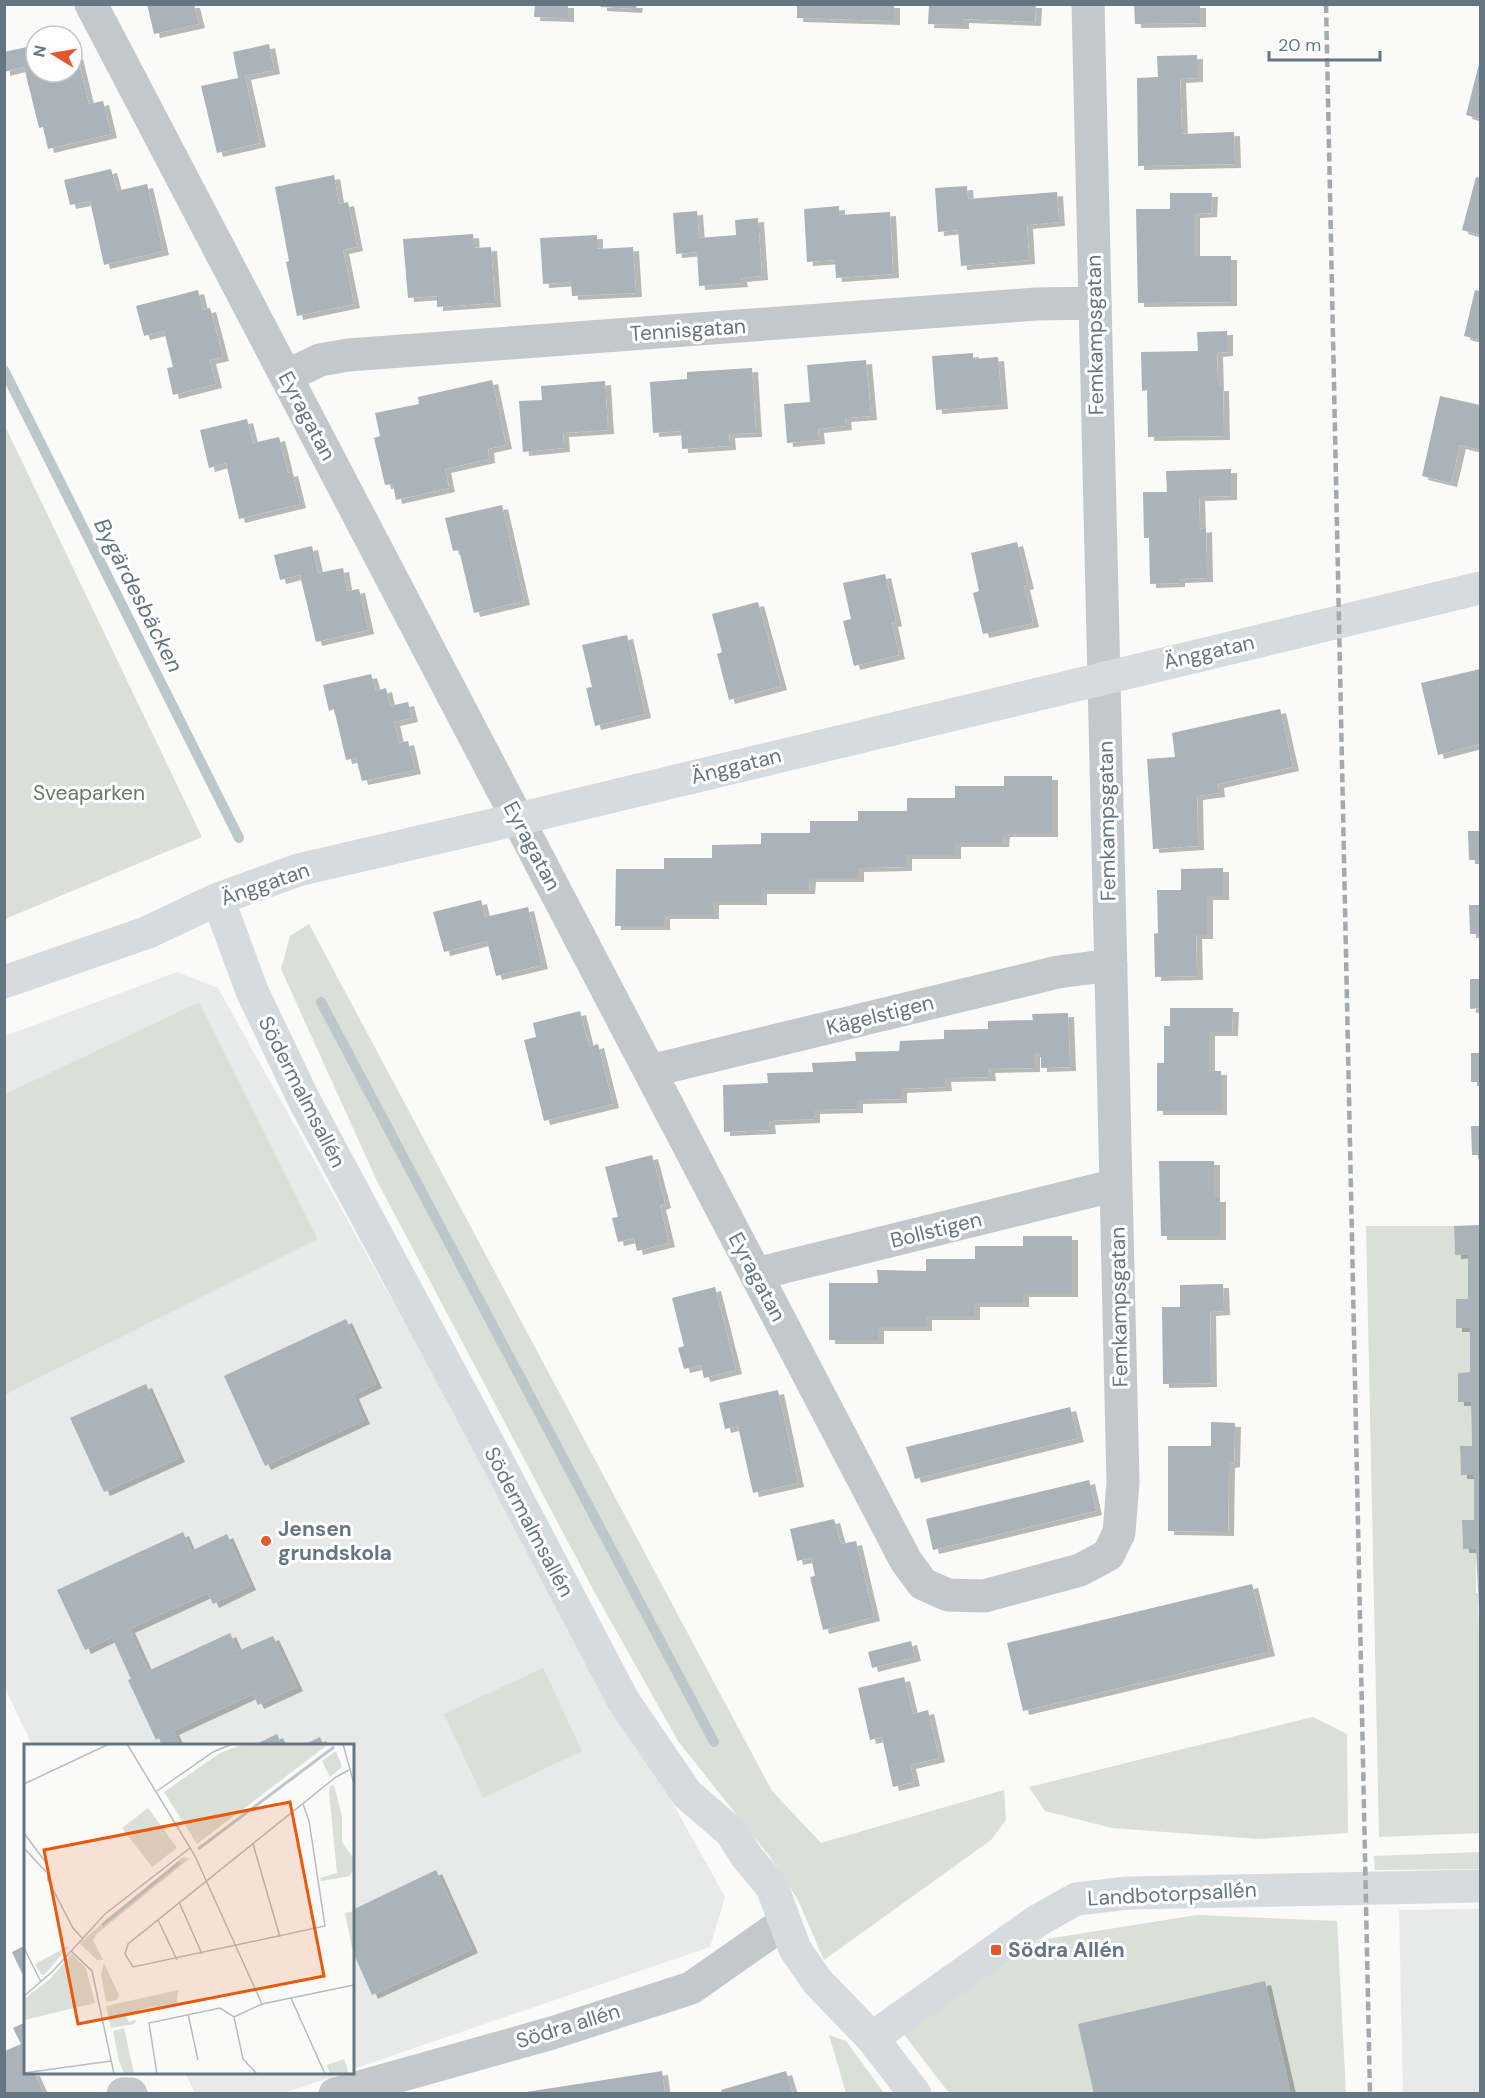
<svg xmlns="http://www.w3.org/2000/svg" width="1485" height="2098" viewBox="0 0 1485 2098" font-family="'DM Sans',sans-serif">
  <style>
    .built { fill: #e8e9e9 }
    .green { fill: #dadfd7 }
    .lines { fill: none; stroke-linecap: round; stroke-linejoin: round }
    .stream { stroke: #bbc7cb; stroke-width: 10 }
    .building { fill: #aab3b9; filter: url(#shadow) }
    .street { stroke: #c3c8cc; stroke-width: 33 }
    .secondary { stroke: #d6dbdf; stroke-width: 33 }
    .rail { stroke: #a2aab0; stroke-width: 4.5; stroke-dasharray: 9 4.5; stroke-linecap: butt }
    .poi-dot { fill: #e4572e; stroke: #fff; stroke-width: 2 }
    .labels { text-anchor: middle; stroke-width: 6; stroke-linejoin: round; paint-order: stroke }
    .street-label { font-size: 21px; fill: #657683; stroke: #fff }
    .park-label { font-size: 21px; fill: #687a64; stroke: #fff }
    .poi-label { font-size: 21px; font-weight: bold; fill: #657683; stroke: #fff; text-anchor: start }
    .water-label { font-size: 22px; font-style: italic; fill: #60757c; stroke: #fff }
    .inset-river { fill: none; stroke: #bbc7cb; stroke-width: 3 }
    .inset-road { fill: none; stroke: #b5bdc2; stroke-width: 1.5 }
    .view { fill: #e8590c; fill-opacity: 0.15; stroke: #e8590c; stroke-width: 3 }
    .inset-edge { fill: none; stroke: #657683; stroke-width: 3 }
  </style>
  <defs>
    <filter id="shadow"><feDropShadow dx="6" dy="4" stdDeviation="0" flood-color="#0004"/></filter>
  </defs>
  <rect width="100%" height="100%" fill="#fafaf8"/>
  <path class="built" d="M 177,972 L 218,988 L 725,1897 L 710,1947 L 353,2069 L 352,1746 L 32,1745 L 5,1688 L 5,1395 L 318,1239 L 199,1002 L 5,1094 L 5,1036 Z
    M 1480,1909 L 1480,2093 L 1403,2093 L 1399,1910 Z
    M 185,2073 L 343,2073 L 281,2094 L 195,2093 Z"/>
  <path class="green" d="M 5,426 L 202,837 L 5,919 L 4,919 Z
    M 309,924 L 772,1791 L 821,1843 L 1004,1790 L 1006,1820 L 991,1840 L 824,1960 L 798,1900 L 771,1858 L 678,1741 L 595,1593 L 377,1181 L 281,969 L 290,936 Z
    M 199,1002 L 318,1239 L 5,1395 L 5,1094 Z
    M 1366,1226 L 1454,1226 L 1455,1254 L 1468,1254 L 1468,1299 L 1457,1299 L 1456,1328 L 1470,1328 L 1470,1372 L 1458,1373 L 1458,1401 L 1471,1402 L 1472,1446 L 1460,1447 L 1461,1475 L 1474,1475 L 1474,1520 L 1462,1520 L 1463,1549 L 1476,1549 L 1476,1593 L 1478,1593 L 1479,1628 L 1480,1628 L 1480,1833 L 1379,1837 Z
    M 543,1668 L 582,1751 L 483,1798 L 444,1714 Z
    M 1313,1717 L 1347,1734 L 1348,1833 L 1259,1839 L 1112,1828 L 1045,1811 L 1029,1787 Z
    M 1480,1852 L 1480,1869 L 1375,1870 L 1374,1856 Z
    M 1197,1915 L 1337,1921 L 1346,2093 L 949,2093 L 903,2033 L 1040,1940 Z
    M 829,2035 L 846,2041 L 884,2093 L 846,2093 Z"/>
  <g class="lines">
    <path class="stream" d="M 4,370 L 239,838
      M 321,1002 L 714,1742"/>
  </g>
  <path class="building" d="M 147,4 L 194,4 L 199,24 L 154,34 Z
    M 535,4 L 568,4 L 568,18 L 534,17 Z
    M 601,4 L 637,4 L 636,9 L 601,7 Z
    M 797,4 L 894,4 L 894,21 L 797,18 Z
    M 929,4 L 1036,4 L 1035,22 L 963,19 L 963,25 L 928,24 Z
    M 1134,4 L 1200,4 L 1200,23 L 1135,24 Z
    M 269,44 L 274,70 L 245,76 L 260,143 L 217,153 L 201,86 L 238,78 L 233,52 Z
    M 36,45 L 36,72 L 72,72 L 72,56 L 77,55 L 89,104 L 103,101 L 111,134 L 48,149 L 43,127 L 39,128 L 24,67 L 4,72 L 4,52 Z
    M 1197,55 L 1197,78 L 1180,79 L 1182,134 L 1234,132 L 1235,164 L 1138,166 L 1137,78 L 1158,77 L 1157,56 Z
    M 1480,60 L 1480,119 L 1466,115 Z
    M 111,169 L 117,191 L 147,184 L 163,251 L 104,265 L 90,201 L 70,205 L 64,180 Z
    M 334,175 L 339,204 L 348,202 L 357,247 L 343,250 L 354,304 L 297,316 L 286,262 L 289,261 L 275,187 Z
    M 1476,177 L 1480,178 L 1480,235 L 1462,230 Z
    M 967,186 L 968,199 L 1057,192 L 1059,222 L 1027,225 L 1029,260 L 961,266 L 958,230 L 938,232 L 935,188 Z
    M 1170,193 L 1212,193 L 1211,213 L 1194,214 L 1194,256 L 1231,256 L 1231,302 L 1138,303 L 1136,209 L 1170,209 Z
    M 839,206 L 839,215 L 890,212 L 893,274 L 836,278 L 835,260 L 807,262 L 804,209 Z
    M 697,211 L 699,238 L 736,235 L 735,220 L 758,218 L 762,276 L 741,278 L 742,283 L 699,286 L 697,252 L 676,254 L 673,213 Z
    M 473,234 L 474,248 L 491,247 L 495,303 L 437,307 L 437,296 L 408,298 L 403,239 Z
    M 597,235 L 597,249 L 633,247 L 636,293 L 572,296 L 571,282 L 543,284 L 540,238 Z
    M 198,290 L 203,310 L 210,308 L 223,357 L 210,360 L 216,384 L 173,395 L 167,368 L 173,367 L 164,331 L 144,336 L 136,306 Z
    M 1475,290 L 1480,291 L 1480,340 L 1464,336 Z
    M 1227,331 L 1227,352 L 1217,353 L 1218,387 L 1223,387 L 1224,436 L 1148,437 L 1147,390 L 1142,391 L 1141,352 L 1198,351 L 1197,332 Z
    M 973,353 L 973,359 L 998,357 L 1002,405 L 936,410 L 932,356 Z
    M 866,360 L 871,416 L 845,418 L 846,426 L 818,429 L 819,440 L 787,443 L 784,404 L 810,402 L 807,365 Z
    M 752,368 L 756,433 L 729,434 L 730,446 L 682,449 L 681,431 L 653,433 L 650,382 L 687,379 L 687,372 Z
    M 492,380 L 506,445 L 488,449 L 489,459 L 445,469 L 449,488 L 396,500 L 393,484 L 385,485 L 374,438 L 380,436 L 375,413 L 419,404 L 418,397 Z
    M 605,381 L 608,430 L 563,433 L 564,448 L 523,452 L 519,401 L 542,400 L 541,386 Z
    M 1440,396 L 1480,405 L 1480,450 L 1460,445 L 1451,483 L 1422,476 Z
    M 247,419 L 253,443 L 279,437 L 288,473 L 292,472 L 300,504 L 239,519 L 226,463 L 209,468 L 200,430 Z
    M 1231,469 L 1231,496 L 1199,497 L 1200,529 L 1206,528 L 1207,578 L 1179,579 L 1179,583 L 1150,584 L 1149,538 L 1144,538 L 1143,492 L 1167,492 L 1166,471 Z
    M 502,505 L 524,601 L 474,613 L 459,550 L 453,551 L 445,518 Z
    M 1017,542 L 1028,585 L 1024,586 L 1033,623 L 983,634 L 973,593 L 979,591 L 971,553 Z
    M 312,546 L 318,573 L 343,568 L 347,591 L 359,589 L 368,630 L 316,642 L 300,575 L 280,580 L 274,555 Z
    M 885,574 L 896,622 L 892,623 L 899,655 L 854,666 L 843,621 L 851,619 L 843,583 Z
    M 758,602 L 781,686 L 729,700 L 717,654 L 722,652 L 712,614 Z
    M 627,635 L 645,714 L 595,726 L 586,688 L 592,687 L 582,645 Z
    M 1480,669 L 1480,744 L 1438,755 L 1421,683 Z
    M 371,674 L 376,691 L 386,688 L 390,706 L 408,702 L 412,718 L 394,722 L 399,743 L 408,741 L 415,770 L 362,781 L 356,758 L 346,760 L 334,709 L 329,711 L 323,685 Z
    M 1280,709 L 1293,767 L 1218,784 L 1219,793 L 1197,796 L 1198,846 L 1153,849 L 1147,759 L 1175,757 L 1172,733 Z
    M 1004,776 L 1052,776 L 1052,833 L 1004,833 L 1003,843 L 955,843 L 955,855 L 906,855 L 906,867 L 858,868 L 858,878 L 810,878 L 809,890 L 761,890 L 761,901 L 713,901 L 713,915 L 664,915 L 664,926 L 615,926 L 616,869 L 664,869 L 664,858 L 712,858 L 712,845 L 761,844 L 761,833 L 810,833 L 810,821 L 858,821 L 858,811 L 907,811 L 907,798 L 955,798 L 955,786 L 1004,786 Z
    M 1468,831 L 1480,831 L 1480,860 L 1469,860 Z
    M 1223,868 L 1223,896 L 1207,896 L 1207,935 L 1196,935 L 1197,976 L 1155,977 L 1154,934 L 1158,933 L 1157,890 L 1181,890 L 1181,869 Z
    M 481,900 L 485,917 L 528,907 L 542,965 L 496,976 L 487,941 L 444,952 L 433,912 Z
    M 1469,905 L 1480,905 L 1480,934 L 1470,934 Z
    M 1470,979 L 1480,979 L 1480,1008 L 1470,1009 Z
    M 1170,1008 L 1233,1008 L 1232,1032 L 1209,1032 L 1209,1071 L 1221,1071 L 1221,1111 L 1157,1111 L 1157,1063 L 1164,1063 L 1164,1026 L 1170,1026 Z
    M 580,1011 L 589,1047 L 598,1044 L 613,1104 L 544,1121 L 524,1040 L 536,1037 L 533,1023 Z
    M 1068,1013 L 1070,1067 L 1041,1068 L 1041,1053 L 1034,1053 L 1034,1068 L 989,1069 L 990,1077 L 945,1078 L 946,1087 L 901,1089 L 901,1099 L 857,1100 L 857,1109 L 814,1110 L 814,1119 L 769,1121 L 770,1130 L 724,1132 L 723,1085 L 768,1083 L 767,1073 L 813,1072 L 812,1063 L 856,1061 L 855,1052 L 899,1051 L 900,1041 L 944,1039 L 944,1030 L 988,1029 L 988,1021 L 1033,1020 L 1032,1014 Z
    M 1471,1053 L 1480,1053 L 1480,1082 L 1471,1082 Z
    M 1471,1126 L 1480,1126 L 1480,1155 L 1472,1155 Z
    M 652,1155 L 665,1204 L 660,1206 L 669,1243 L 637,1251 L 634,1238 L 618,1242 L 612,1218 L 618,1217 L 605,1167 Z
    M 1159,1161 L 1214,1161 L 1214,1198 L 1220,1198 L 1220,1236 L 1161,1236 Z
    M 1480,1225 L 1480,1609 L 1479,1609 L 1476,1549 L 1463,1549 L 1462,1520 L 1474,1520 L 1474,1475 L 1461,1475 L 1460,1446 L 1472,1446 L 1471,1402 L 1458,1402 L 1458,1373 L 1470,1372 L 1470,1328 L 1456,1328 L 1456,1299 L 1468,1299 L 1468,1254 L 1455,1255 L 1454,1226 Z
    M 1023,1236 L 1072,1236 L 1072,1293 L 1023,1293 L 1023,1303 L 974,1303 L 974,1316 L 926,1316 L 926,1327 L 878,1327 L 878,1340 L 829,1340 L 829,1283 L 878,1283 L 877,1270 L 926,1271 L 926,1259 L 975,1259 L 975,1246 L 1023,1246 Z
    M 1223,1284 L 1224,1311 L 1210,1312 L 1211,1383 L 1163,1384 L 1162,1307 L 1180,1307 L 1180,1285 Z
    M 715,1287 L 736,1370 L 704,1378 L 701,1365 L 684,1369 L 678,1348 L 684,1346 L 672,1298 Z
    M 346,1319 L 376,1384 L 353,1395 L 364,1420 L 265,1466 L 224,1376 Z
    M 146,1384 L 179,1458 L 104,1492 L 70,1418 Z
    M 778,1390 L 798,1483 L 753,1493 L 738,1426 L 725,1429 L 719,1403 Z
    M 1070,1407 L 1078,1438 L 915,1479 L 906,1447 Z
    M 1211,1422 L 1235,1423 L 1234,1463 L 1229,1464 L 1228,1532 L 1168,1531 L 1168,1446 L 1211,1446 Z
    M 1089,1480 L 1096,1511 L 933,1550 L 926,1519 Z
    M 834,1519 L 841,1544 L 856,1541 L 874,1617 L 823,1630 L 810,1577 L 815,1576 L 811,1558 L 797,1561 L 790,1529 Z
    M 183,1532 L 191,1551 L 227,1534 L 250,1586 L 213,1604 L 208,1593 L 129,1629 L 148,1671 L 230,1633 L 238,1651 L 273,1636 L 297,1687 L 258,1705 L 253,1694 L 173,1731 L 180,1746 L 162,1746 L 159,1738 L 156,1740 L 128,1680 L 131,1679 L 112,1637 L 85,1650 L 57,1590 Z
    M 1252,1584 L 1269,1652 L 1023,1711 L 1007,1643 Z
    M 911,1641 L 915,1657 L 872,1668 L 868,1652 Z
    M 904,1677 L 913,1714 L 928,1710 L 939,1758 L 910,1765 L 914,1782 L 893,1787 L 882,1737 L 870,1740 L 858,1688 Z
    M 277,1734 L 282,1746 L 252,1746 Z
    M 320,1737 L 324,1746 L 301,1746 Z
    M 436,1870 L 472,1949 L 372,1995 L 352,1950 L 352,1910 Z
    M 26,1945 L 26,1982 L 12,1952 Z
    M 1265,1981 L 1291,2094 L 1094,2094 L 1078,2024 Z
    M 26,2022 L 26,2072 L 34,2072 L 44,2094 L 5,2094 L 5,2051 L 21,2044 L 13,2028 Z
    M 662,2071 L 665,2094 L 526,2094 L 526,2092 Z
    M 786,2071 L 793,2094 L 722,2094 L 721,2090 Z"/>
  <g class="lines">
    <path class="street" d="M 91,4 L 906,1561 L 923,1584 L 948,1595 L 984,1596 L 1080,1570 L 1108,1555 L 1119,1533 L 1123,1482 L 1088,4
      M 286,376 L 320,360 L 348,355 L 1036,304 L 1094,303
      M 650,1071 L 1058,972 L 1111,965
      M 756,1274 L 1116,1185
      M 123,2094 L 131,2094
      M 335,2094 L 552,2033 L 691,1988 L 784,1923"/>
    <path class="secondary" d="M 218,899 L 252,991 L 303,1098 L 487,1441 L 623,1700 L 687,1794 L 731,1832 L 747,1857 L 772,1887 L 795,1949 L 817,1981 L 872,2038 L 915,2094
      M 4,982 L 146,933 L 218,899 L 298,870 L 518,819 L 1480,588
      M 872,2038 L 1037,1921 L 1076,1899 L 1128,1893 L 1480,1886"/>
    <path class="rail" d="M 1326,4 L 1370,2094"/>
  </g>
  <g class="poi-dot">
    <circle cx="266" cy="1541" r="6"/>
    <rect x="990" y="1944" width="12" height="12" rx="3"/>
  </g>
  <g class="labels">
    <g class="street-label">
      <text transform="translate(688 330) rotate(-4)" y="7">Tennisgatan</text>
      <text transform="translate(1095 335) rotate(-91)" y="7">Femkampsgatan</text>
      <text transform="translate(307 416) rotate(62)" y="7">Eyragatan</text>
      <text transform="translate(1209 652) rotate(-13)" y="7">Änggatan</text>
      <text transform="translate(736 766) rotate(-14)" y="7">Änggatan</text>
      <text transform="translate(1107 821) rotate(-91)" y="7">Femkampsgatan</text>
      <text transform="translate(532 846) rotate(62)" y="7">Eyragatan</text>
      <text transform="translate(265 884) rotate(-19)" y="7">Änggatan</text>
      <text transform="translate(880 1015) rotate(-14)" y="7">Kägelstigen</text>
      <text transform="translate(302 1092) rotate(63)" y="7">Södermalmsallén</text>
      <text transform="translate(936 1230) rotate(-14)" y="7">Bollstigen</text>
      <text transform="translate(757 1277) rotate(62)" y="7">Eyragatan</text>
      <text transform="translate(1119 1307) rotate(-91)" y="7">Femkampsgatan</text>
      <text transform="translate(529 1522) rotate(62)" y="7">Södermalmsallén</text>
      <text transform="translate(1172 1894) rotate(-3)" y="7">Landbotorpsallén</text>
      <text transform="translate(568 2026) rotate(-17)" y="7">Södra allén</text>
    </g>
    <g class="park-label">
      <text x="89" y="800">Sveaparken</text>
    </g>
    <g class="poi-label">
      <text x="278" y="1536">Jensen<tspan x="278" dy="24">grundskola</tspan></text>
      <text x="1008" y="1957">Södra Allén</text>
    </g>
    <g class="water-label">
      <text transform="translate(139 595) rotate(63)" y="8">Bygärdesbäcken</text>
    </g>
  </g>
  <g transform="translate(24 1744)">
    <rect width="330" height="330" fill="#fafaf8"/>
    <path d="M 220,0 L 313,0 L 302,2 L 173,100 L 140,48 L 196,9 ZM 312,7 L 318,23 L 306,33 L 298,17 ZM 310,41 L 318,73 L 318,98 L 330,115 L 330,124 L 326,132 L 297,137 L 296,134 L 313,129 L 305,48 L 306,42 ZM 124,64 L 153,104 L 128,123 L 98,84 ZM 159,113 L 165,115 L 74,189 L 69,196 L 79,216 L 73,216 L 55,199 ZM 330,167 L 330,203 L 328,204 L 321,169 ZM 46,201 L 20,231 L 17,230 L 11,220 ZM 48,210 L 62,224 L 71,259 L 0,276 L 0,255 L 25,236 ZM 80,219 L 95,251 L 93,256 L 82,258 L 77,230 ZM 154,246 L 153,259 L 118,265 L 103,272 L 104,278 L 112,276 L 110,280 L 87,284 L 82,262 ZM 100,284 L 110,330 L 100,330 L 95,317 L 89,287 ZM 320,315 L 325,330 L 306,330 L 303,321 Z" fill="#dadfd7"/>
    <path class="inset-river" d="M 174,105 L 310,3M 78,181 L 156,118"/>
    <path class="inset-road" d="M 103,0 L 171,112 L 238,260M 319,0 L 330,40M 0,40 L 85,0M 133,47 L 189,8 L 208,0M 279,60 L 285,77 L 301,182 L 109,223 L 101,210 L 104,200 L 312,33 L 325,26M 0,89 L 23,120 L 24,136 L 49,184 L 58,194M 229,100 L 256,193M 0,104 L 22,128M 155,158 L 178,210M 134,176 L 153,216M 0,204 L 17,238M 47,207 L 68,227 L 90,330M 0,252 L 29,227 L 81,170 L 166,104M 267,254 L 301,330M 164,270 L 174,316M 210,273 L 219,315 L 233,330M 0,329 L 87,317M 133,330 L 125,279 L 196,264 L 210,273 L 238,260 L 330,241"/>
    <path class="view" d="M 266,58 L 300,232 L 54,280 L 20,106 Z"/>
    <rect width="330" height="330" class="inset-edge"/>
  </g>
  <rect width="1485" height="2098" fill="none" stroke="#657683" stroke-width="12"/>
  <g transform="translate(54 54) rotate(281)"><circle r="28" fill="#ffffff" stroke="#c1c8cd" stroke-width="1.5"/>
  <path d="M0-4.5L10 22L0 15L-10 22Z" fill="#e4572e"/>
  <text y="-9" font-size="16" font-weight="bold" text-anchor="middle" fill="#657683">N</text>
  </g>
  <path d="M1269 51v9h111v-9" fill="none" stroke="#657683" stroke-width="3"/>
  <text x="1278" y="51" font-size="18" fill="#657683" stroke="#ffffff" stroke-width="4.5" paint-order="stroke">20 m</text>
</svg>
